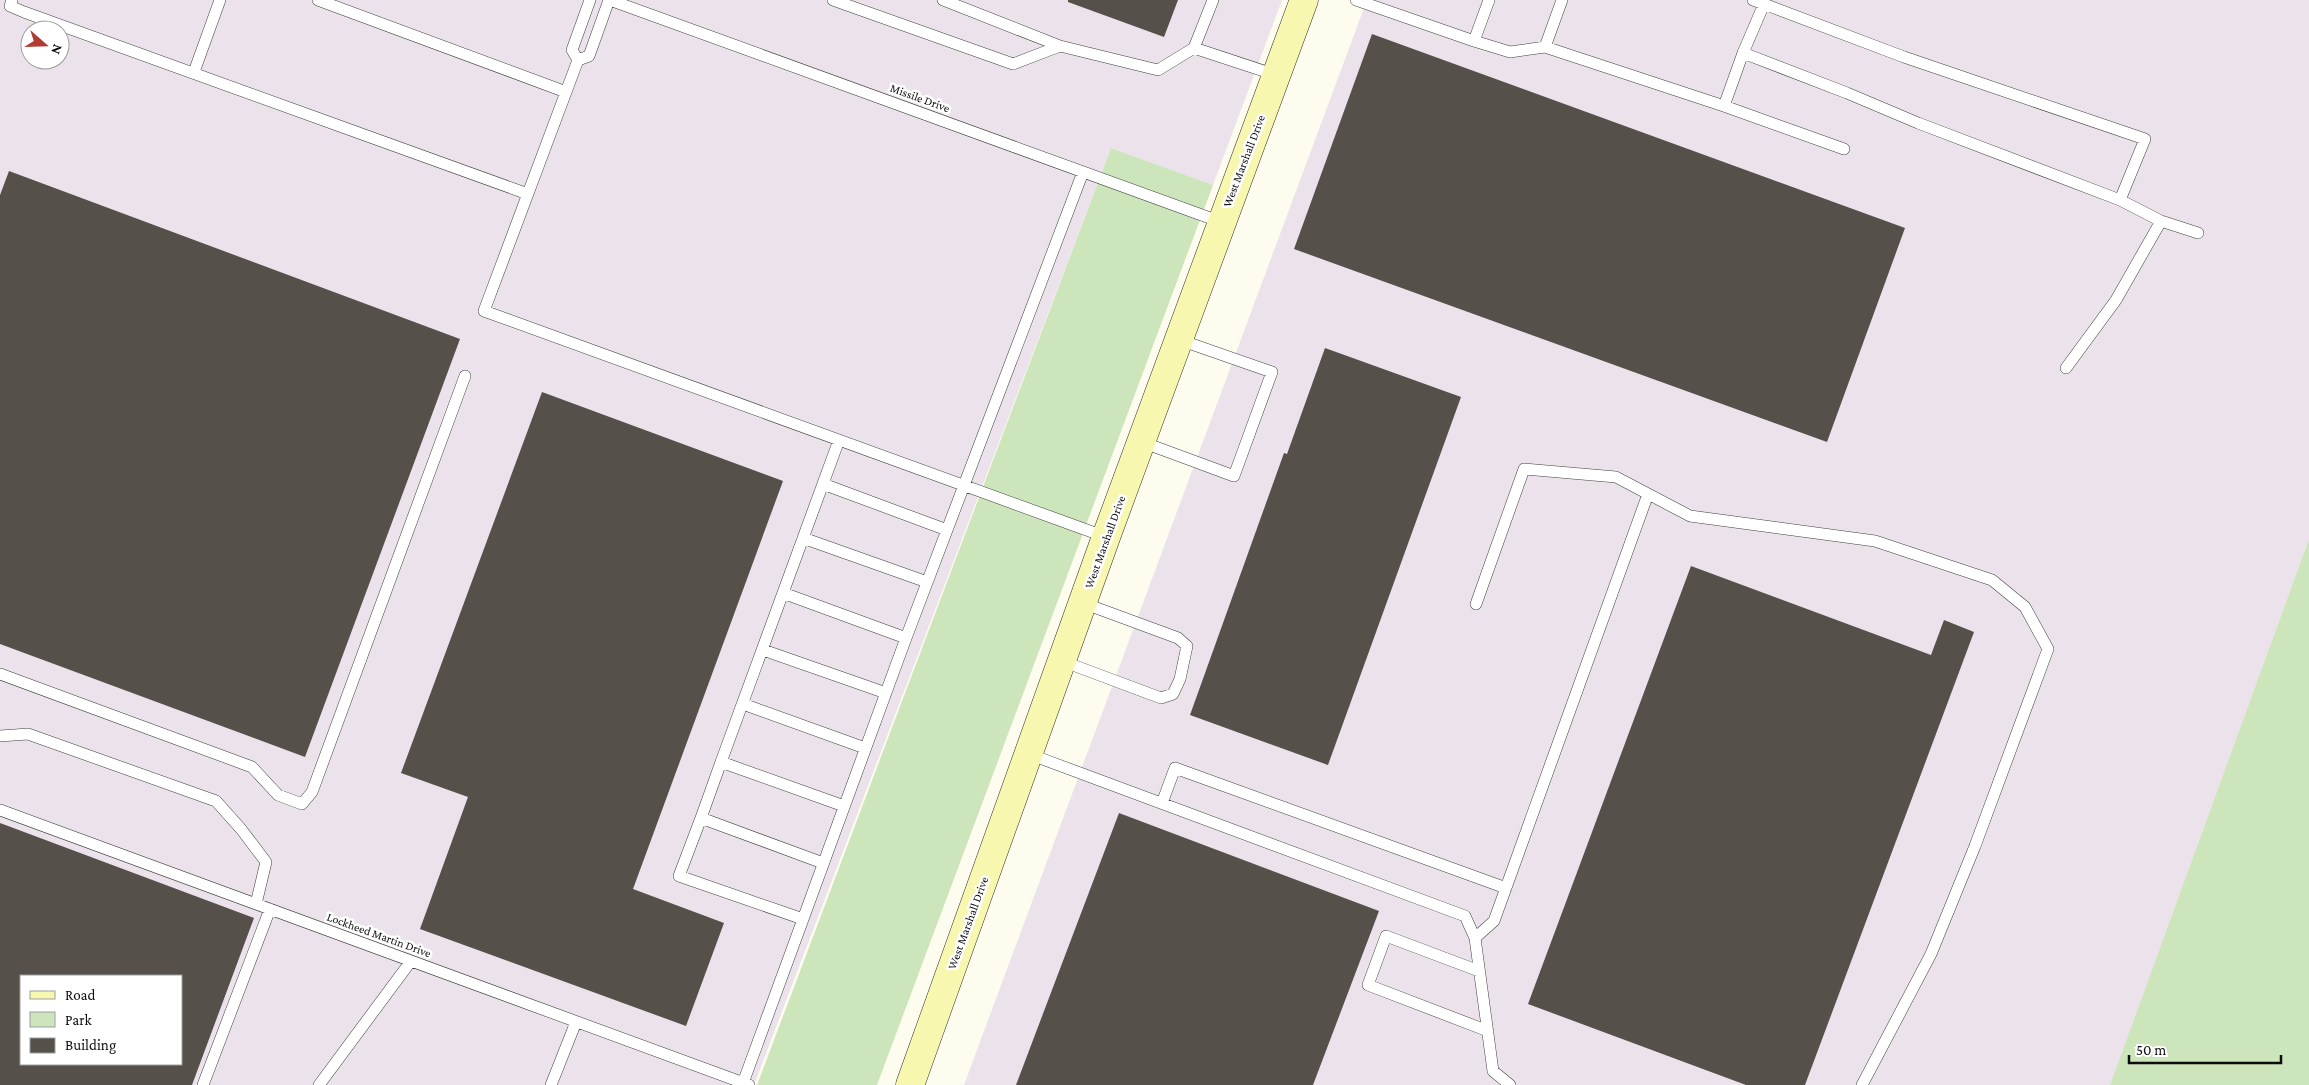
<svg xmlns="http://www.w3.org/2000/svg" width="2309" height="1085" viewBox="0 0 2309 1085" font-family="'Crimson Pro',serif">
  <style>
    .industrial { fill: #ebe2eb; fill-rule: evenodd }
    .green { fill: #cce5bb }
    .building { fill: #55504a; fill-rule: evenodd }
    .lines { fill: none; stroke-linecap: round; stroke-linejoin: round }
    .lane-casing { stroke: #404040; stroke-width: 12 }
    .secondary-casing { stroke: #2f2f2f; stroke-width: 29 }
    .lane { stroke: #fff; stroke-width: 11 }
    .secondary { stroke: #f7f7b0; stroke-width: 28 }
    .labels { text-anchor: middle; stroke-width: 5; stroke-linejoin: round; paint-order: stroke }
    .street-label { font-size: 12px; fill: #0d0d0d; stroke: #fff }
  </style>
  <rect width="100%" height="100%" fill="#fdfcef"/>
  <path class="industrial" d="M 0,0 L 1282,0 L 1213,185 L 1111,148 L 754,1085 L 0,1085 ZM 30,30 L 60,30 L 60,60 L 30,60 ZM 21,976 L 181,976 L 181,1064 L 21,1064 Z
    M 1367,0 L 2309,0 L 2309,539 L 2110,1085 L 964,1085 Z"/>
  <path class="green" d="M 1111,148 L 1213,185 L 877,1085 L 757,1085 Z
    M 2309,539 L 2309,1085 L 2110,1085 Z"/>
  <path class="building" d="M 1068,0 L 1178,0 L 1164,37 L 1068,2 Z
    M 1372,34 L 1905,228 L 1827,442 L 1294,249 Z
    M 9,171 L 460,339 L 305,757 L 0,644 L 0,195 Z
    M 1325,348 L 1461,397 L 1328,765 L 1190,715 L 1284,453 L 1287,454 Z
    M 542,392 L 783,481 L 633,889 L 724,923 L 686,1026 L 420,929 L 468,797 L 401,773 Z
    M 1691,566 L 1931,655 L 1944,620 L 1974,632 L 1805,1085 L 1746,1085 L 1528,1004 Z
    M 1119,813 L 1379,911 L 1313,1085 L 1016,1085 Z
    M 0,823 L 254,918 L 192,1085 L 0,1085 ZM 21,976 L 181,976 L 181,1064 L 21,1064 Z"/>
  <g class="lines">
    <g class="lane-casing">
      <path id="lane" d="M 12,0 L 10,6 L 24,12 L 528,194
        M 318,0 L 566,92
        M 609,0 L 589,56 L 578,60 L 484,311 L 1106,537
        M 610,0 L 1221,222
        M 833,0 L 1013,64 L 1060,46
        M 943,0 L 1060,46 L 1158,70 L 1194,48 L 1213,0
        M 1356,0 L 1474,41 L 1489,0
        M 1562,0 L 1545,47 L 1724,106 L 1743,53 L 1764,4 L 1753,0
        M 1474,41 L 1510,52 L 1545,47
        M 1194,48 L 1276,75
        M 1743,53 L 1847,93 L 1918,123 L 2120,200 L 2145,139 L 1904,57 L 1764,4
        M 578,60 L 572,50 L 590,0
        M 194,72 L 220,0
        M 1724,106 L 1844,149
        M 2120,200 L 2161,221 L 2198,233
        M 2066,368 L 2116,300 L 2161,221
        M 839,440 L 721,762 L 844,806
        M 1142,442 L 1234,476 L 1272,372 L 1180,340
        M 823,484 L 947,530
        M 803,538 L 927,582
        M 783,593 L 906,638
        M 1476,604 L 1524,469 L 1616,477 L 1690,516 L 1875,541 L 1992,580 L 2025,607 L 2048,649 L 1975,846 L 1931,954 L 1862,1085
        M 763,650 L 886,693
        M 1062,661 L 1161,698 L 1173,694 L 1180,679 L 1187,646 L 1178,638 L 1083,603
        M 0,674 L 252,767 L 278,795 L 302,804 L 312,792 L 465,376
        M 743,704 L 865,748
        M 0,736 L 28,734 L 216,801 L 241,829 L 266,862 L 256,904
        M 1029,754 L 1465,916 L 1475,938 L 1493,1071 L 1510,1085
        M 1162,803 L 1175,768 L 1506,888
        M 0,810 L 749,1085
        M 701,818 L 721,762
        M 803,919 L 679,876 L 701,818 L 823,863
        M 1475,938 L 1494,921 L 1648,494
        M 1479,971 L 1386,936 L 1368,985 L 1488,1031
        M 743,1083 L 906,638 L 1083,172
        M 203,1085 L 270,909
        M 319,1085 L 411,961
        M 551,1085 L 576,1022"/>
    </g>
    <g class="secondary-casing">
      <path id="secondary" d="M 910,1085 L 1106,537 L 1304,0"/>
    </g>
    <use href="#lane" class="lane"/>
    <use href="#secondary" class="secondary"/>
  </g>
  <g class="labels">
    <g class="street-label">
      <text transform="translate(920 98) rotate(20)" y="4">Missile Drive</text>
      <text transform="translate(1244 161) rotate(-69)" y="4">West Marshall Drive</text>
      <text transform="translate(1105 542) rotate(-70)" y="4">West Marshall Drive</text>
      <text transform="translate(968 923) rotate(-70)" y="4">West Marshall Drive</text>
      <text transform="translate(379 935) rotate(20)" y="4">Lockheed Martin Drive</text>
    </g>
  </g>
  <rect x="20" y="975" width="162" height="90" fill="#ffffff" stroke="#9e9e9e"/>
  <rect x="30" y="991" width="25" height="8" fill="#f7f7b0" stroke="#9e9e9e"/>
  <text x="65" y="1000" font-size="15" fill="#0d0d0d">Road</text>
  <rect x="30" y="1012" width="25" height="15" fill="#cce5bb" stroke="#9e9e9e"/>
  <text x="65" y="1025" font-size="15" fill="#0d0d0d">Park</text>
  <rect x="30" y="1038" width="25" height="15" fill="#55504a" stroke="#9e9e9e"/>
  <text x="65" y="1050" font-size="15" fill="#0d0d0d">Building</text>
  <g transform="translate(45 45) rotate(110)"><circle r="24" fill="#ffffff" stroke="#9e9e9e"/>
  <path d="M0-4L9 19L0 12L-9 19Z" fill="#b03b32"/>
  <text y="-8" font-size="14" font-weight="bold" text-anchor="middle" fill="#0d0d0d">N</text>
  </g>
  <path d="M2129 1055v8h152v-8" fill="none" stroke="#0d0d0d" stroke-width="2.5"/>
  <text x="2136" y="1055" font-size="15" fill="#0d0d0d" stroke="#ffffff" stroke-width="4" paint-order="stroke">50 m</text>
</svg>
